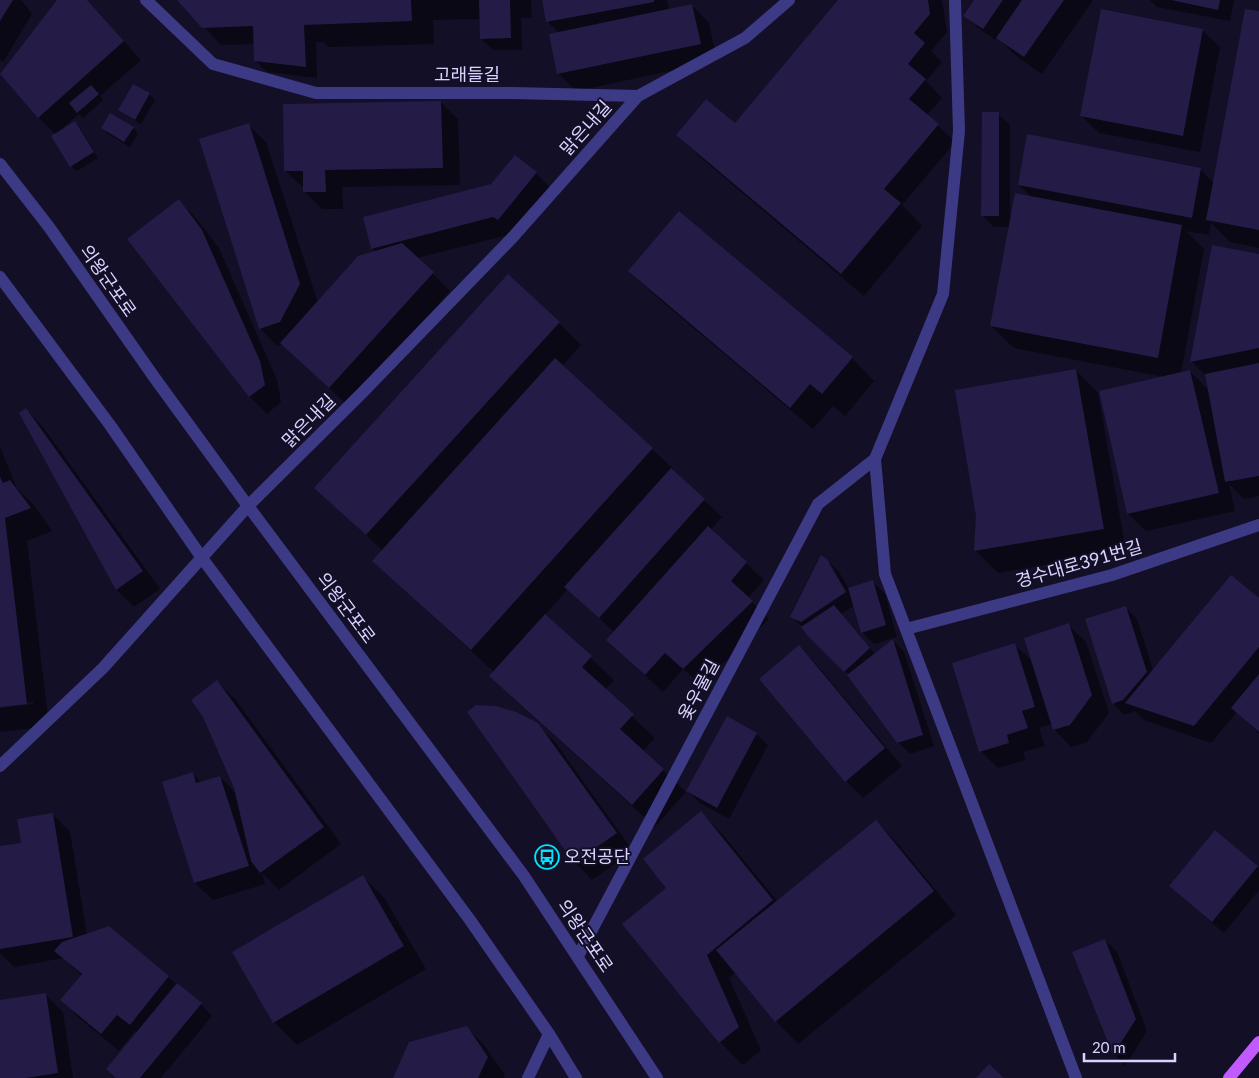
<svg xmlns="http://www.w3.org/2000/svg" width="1259" height="1078" viewBox="0 0 1259 1078" font-family="Lato,'Noto Sans KR',sans-serif">
  <style>
    .shadow { fill: #0007 }
    .building { fill: #241b47 }
    .lines { fill: none; stroke-linecap: round; stroke-linejoin: round }
    .minor { stroke: #3d3a85; stroke-width: 12 }
    .major { stroke: #c25bff; stroke-width: 12 }
    .labels { text-anchor: middle; stroke-width: 4; stroke-linejoin: round; paint-order: stroke }
    .street-label { font-size: 18px; fill: #d9d4ff; stroke: #130f26 }
    .poi-label { font-size: 18px; fill: #d9d4ff; stroke: #130f26; text-anchor: start }
  </style>
  <rect width="100%" height="100%" fill="#130f26"/>
  <path class="shadow" d="M 0,0 L 21,0 L 32,14 L 3,62 L 0,59 Z
    M 59,0 L 87,0 L 141,60 L 100,96 L 103,100 L 83,118 L 79,114 L 63,128 L 64,129 L 74,123 L 80,128 L 98,158 L 77,171 L 71,166 L 56,135 L 38,117 Z
    M 179,0 L 531,0 L 532,18 L 521,18 L 522,50 L 493,50 L 481,39 L 481,19 L 433,20 L 434,44 L 328,47 L 323,42 L 316,42 L 317,78 L 267,72 L 255,60 L 255,44 L 221,45 Z
    M 543,0 L 667,0 L 669,10 L 692,5 L 709,23 L 717,61 L 576,91 L 559,74 L 559,33 L 547,21 Z
    M 840,0 L 942,0 L 947,32 L 931,51 L 942,62 L 926,81 L 942,98 L 927,115 L 955,142 L 902,205 L 922,226 L 864,296 L 700,157 L 678,135 L 735,125 Z
    M 976,0 L 1093,0 L 1042,74 L 1015,55 L 997,37 L 995,40 L 977,27 L 965,15 Z
    M 1150,0 L 1234,0 L 1230,21 L 1157,7 Z
    M 1259,13 L 1259,248 L 1230,242 L 1211,223 L 1209,235 L 1186,231 L 1204,249 L 1181,373 L 1190,371 L 1209,391 L 1207,377 L 1192,362 L 1213,247 L 1259,256 L 1259,496 L 1244,499 L 1229,484 L 1235,511 L 1146,531 L 1128,514 L 1164,377 L 1014,348 L 991,326 L 1010,227 L 994,227 L 982,215 L 998,114 L 1010,125 L 1010,222 L 1032,198 L 1019,185 L 1200,169 L 1214,183 Z
    M 1202,30 L 1220,47 L 1200,152 L 1099,133 L 1082,116 Z
    M 149,94 L 155,100 L 141,124 L 126,115 L 120,110 Z
    M 440,102 L 458,119 L 460,185 L 342,187 L 343,209 L 322,209 L 305,192 L 304,188 L 285,171 Z
    M 248,125 L 266,142 L 318,303 L 376,252 L 372,248 L 536,173 L 553,191 L 512,234 L 417,258 L 450,291 L 347,405 L 283,344 L 277,346 L 260,328 Z
    M 103,128 L 133,128 L 138,133 L 130,147 L 108,134 Z
    M 179,201 L 196,218 L 219,248 L 277,380 L 281,402 L 267,414 L 249,396 Z
    M 679,212 L 852,358 L 874,381 L 845,416 L 833,406 L 813,429 L 652,293 L 630,271 Z
    M 559,323 L 581,345 L 562,366 L 652,449 L 675,471 L 674,472 L 722,517 L 710,530 L 764,580 L 748,598 L 769,619 L 701,685 L 683,669 L 663,692 L 625,657 L 614,632 L 568,589 L 545,615 L 614,680 L 604,690 L 655,738 L 643,751 L 686,792 L 655,827 L 513,698 L 491,676 L 494,672 L 397,583 L 374,561 L 383,551 L 316,488 Z
    M 1076,370 L 1098,393 L 1126,551 L 998,573 L 975,550 Z
    M 26,409 L 43,427 L 160,589 L 134,607 L 117,590 L 20,413 Z
    M 0,447 L 17,489 L 33,504 L 52,531 L 27,541 L 49,726 L 0,732 L 0,708 L 33,704 L 33,702 L 0,706 Z
    M 827,560 L 839,572 L 849,589 L 873,582 L 885,594 L 897,637 L 874,644 L 862,632 L 854,606 L 841,614 L 875,654 L 893,640 L 904,652 L 934,746 L 910,754 L 898,742 L 849,675 L 792,616 Z
    M 1259,600 L 1259,734 L 1237,712 L 1211,743 L 1144,720 L 1135,711 L 1124,715 L 1113,703 L 1125,607 L 1137,619 L 1153,670 Z
    M 1068,625 L 1086,642 L 1109,713 L 1087,742 L 1071,747 L 1054,729 L 1052,724 L 1039,728 L 1045,746 L 1023,752 L 1026,760 L 998,768 L 981,751 L 1015,645 L 1033,662 Z
    M 799,647 L 816,664 L 902,766 L 863,798 L 846,781 Z
    M 217,682 L 235,699 L 341,844 L 279,890 L 262,873 L 265,884 L 213,900 L 195,883 L 164,783 L 193,774 L 202,783 L 220,777 L 237,794 Z
    M 537,724 L 555,742 L 633,851 L 592,880 L 575,862 Z
    M 756,734 L 768,745 L 729,819 L 700,803 L 688,791 Z
    M 701,813 L 724,836 L 778,902 L 876,821 L 898,844 L 956,915 L 798,1044 L 776,1021 L 736,972 L 729,978 L 761,1050 L 743,1065 L 720,1042 L 624,924 L 668,889 Z
    M 53,815 L 70,832 L 87,935 L 108,928 L 201,1004 L 212,1016 L 161,1078 L 116,1078 L 137,1033 L 135,1031 L 119,1051 L 79,1018 L 62,1000 L 82,976 L 63,958 L 14,967 L 0,953 L 0,848 L 22,844 Z
    M 1216,832 L 1259,868 L 1259,890 L 1224,933 L 1170,886 Z
    M 363,877 L 385,899 L 426,969 L 297,1045 L 274,1022 Z
    M 1105,940 L 1117,952 L 1147,1031 L 1125,1066 L 1114,1054 L 1074,953 Z
    M 46,995 L 63,1012 L 73,1078 L 0,1078 L 0,1002 Z
    M 466,1027 L 484,1045 L 505,1075 L 504,1078 L 394,1078 Z"/>
  <path class="building" d="M 0,0 L 13,0 L 0,21 Z
    M 57,0 L 87,0 L 124,41 L 38,118 L 0,74 Z
    M 177,0 L 411,0 L 412,21 L 304,25 L 306,67 L 254,61 L 253,26 L 202,28 Z
    M 479,0 L 510,0 L 511,38 L 480,39 Z
    M 542,0 L 654,0 L 654,2 L 546,22 Z
    M 838,0 L 928,0 L 930,14 L 914,33 L 925,43 L 908,64 L 926,79 L 909,99 L 939,124 L 884,189 L 901,203 L 841,274 L 676,135 L 706,99 L 735,123 Z
    M 974,0 L 1003,0 L 983,29 L 963,16 Z
    M 1022,0 L 1064,0 L 1024,57 L 996,38 Z
    M 1171,0 L 1220,0 L 1218,10 Z
    M 692,4 L 701,44 L 557,74 L 549,34 Z
    M 1101,9 L 1203,29 L 1183,136 L 1080,116 Z
    M 1245,9 L 1259,11 L 1259,230 L 1206,220 Z
    M 133,84 L 150,93 L 135,120 L 118,110 Z
    M 91,85 L 99,94 L 77,113 L 69,103 Z
    M 441,101 L 443,168 L 325,170 L 326,192 L 303,192 L 303,171 L 284,171 L 283,104 Z
    M 982,112 L 999,112 L 999,216 L 981,216 Z
    M 110,113 L 134,127 L 124,142 L 101,128 Z
    M 75,121 L 94,152 L 70,167 L 51,136 Z
    M 249,123 L 300,284 L 280,322 L 259,329 L 199,139 Z
    M 1027,134 L 1201,168 L 1192,218 L 1018,185 Z
    M 515,155 L 537,172 L 498,220 L 493,217 L 371,249 L 363,217 L 491,184 Z
    M 1015,193 L 1182,225 L 1158,358 L 990,326 Z
    M 179,199 L 202,230 L 260,361 L 265,385 L 249,397 L 127,239 Z
    M 679,211 L 853,357 L 822,394 L 810,384 L 790,408 L 628,271 Z
    M 402,243 L 434,272 L 329,388 L 280,343 L 358,256 Z
    M 1212,245 L 1259,254 L 1259,348 L 1190,362 Z
    M 508,274 L 560,322 L 366,535 L 314,488 Z
    M 555,358 L 653,448 L 471,650 L 372,561 Z
    M 1259,363 L 1259,476 L 1225,482 L 1205,374 Z
    M 1076,369 L 1104,529 L 974,551 L 976,516 L 955,390 Z
    M 1190,370 L 1219,493 L 1127,514 L 1099,391 Z
    M 26,408 L 143,571 L 116,590 L 19,413 Z
    M 671,468 L 705,499 L 599,618 L 564,587 Z
    M 0,477 L 3,483 L 10,480 L 31,508 L 5,518 L 27,704 L 0,707 Z
    M 708,526 L 747,562 L 731,581 L 753,601 L 683,669 L 665,653 L 645,675 L 606,640 Z
    M 821,555 L 827,559 L 846,592 L 801,622 L 790,617 Z
    M 1231,575 L 1259,598 L 1259,647 L 1194,726 L 1125,703 Z
    M 873,580 L 886,625 L 861,633 L 848,588 Z
    M 834,605 L 870,648 L 844,672 L 807,635 L 801,627 Z
    M 1126,606 L 1147,672 L 1123,700 L 1112,704 L 1085,619 Z
    M 545,614 L 592,656 L 582,667 L 634,714 L 620,729 L 664,769 L 632,805 L 489,676 Z
    M 1069,623 L 1092,695 L 1070,725 L 1053,730 L 1024,638 Z
    M 893,639 L 923,735 L 897,743 L 847,675 Z
    M 1015,643 L 1035,707 L 1022,711 L 1028,728 L 1007,735 L 1009,743 L 979,752 L 952,663 Z
    M 799,645 L 885,748 L 845,782 L 759,679 Z
    M 1259,674 L 1259,732 L 1231,708 Z
    M 217,680 L 324,827 L 260,873 L 251,861 L 234,788 L 203,717 L 191,700 Z
    M 476,705 L 496,706 L 516,712 L 538,723 L 617,833 L 574,863 L 467,712 Z
    M 727,716 L 757,733 L 717,808 L 686,791 Z
    M 193,772 L 196,783 L 220,776 L 249,866 L 194,883 L 162,782 Z
    M 701,811 L 773,900 L 707,955 L 739,1027 L 719,1043 L 622,924 L 666,888 L 643,859 Z
    M 53,813 L 73,937 L 0,949 L 0,846 L 21,843 L 17,819 Z
    M 876,820 L 934,891 L 775,1022 L 716,950 Z
    M 1215,830 L 1258,866 L 1212,922 L 1169,886 Z
    M 363,875 L 404,946 L 273,1023 L 232,952 Z
    M 109,926 L 169,976 L 130,1025 L 117,1015 L 101,1034 L 60,1000 L 82,974 L 54,951 L 62,942 Z
    M 1105,939 L 1136,1019 L 1113,1055 L 1072,952 Z
    M 177,983 L 202,1003 L 140,1078 L 116,1078 L 106,1069 Z
    M 46,993 L 58,1073 L 26,1078 L 0,1078 L 0,1000 Z
    M 467,1026 L 488,1057 L 478,1078 L 393,1078 L 409,1042 Z
    M 989,1064 L 1004,1078 L 976,1078 Z"/>
  <g class="lines">
    <path class="minor" d="M 146,0 L 213,64 L 316,93 L 513,93 L 638,96 L 745,38 L 789,0
      M 955,0 L 959,131 L 943,294 L 875,459 L 885,574 L 1076,1078
      M 0,164 L 49,227 L 154,377 L 248,506 L 524,876 L 657,1078
      M 0,277 L 110,425 L 202,558 L 470,920 L 549,1034 L 576,1078
      M 906,629 L 1112,575 L 1259,525
      M 0,766 L 103,668 L 248,506 L 361,394 L 512,238 L 638,96
      M 578,956 L 818,504 L 875,459
      M 528,1078 L 549,1034"/>
    <path class="major" d="M 1229,1078 L 1259,1042"/>
  </g>
  <defs>
    <g id="bus-ring" transform="scale(1.25)"><circle r="9.5" fill="#130f26" stroke="#00e5ff" stroke-width="1.5"/><path d="M-5-6H5V4H4V6H2V4H-2V6H-4V4H-5ZM-3.5-4V0h7V-4ZM-3.5 1.2v1.5H-2V1.2ZM2 1.2v1.5H3.5V1.2Z" fill="#00e5ff"/></g>
  </defs>
  <g fill-rule="evenodd">
    <use href="#bus-ring" x="547" y="857"/>
  </g>
  <g class="labels">
    <g class="street-label">
      <text x="467" y="81">고래들길</text>
      <text transform="translate(586 128) rotate(-48)" y="6">맑은내길</text>
      <text transform="translate(108 281) rotate(55)" y="6">의왕군포로</text>
      <text transform="translate(309 421) rotate(-45)" y="6">맑은내길</text>
      <text transform="translate(1079 564) rotate(-16)" y="6">경수대로391번길</text>
      <text transform="translate(346 608) rotate(53)" y="6">의왕군포로</text>
      <text transform="translate(699 690) rotate(-62)" y="6">옻우물길</text>
      <text transform="translate(585 936) rotate(56)" y="6">의왕군포로</text>
    </g>
    <g class="poi-label">
      <text x="564" y="863">오전공단</text>
    </g>
  </g>
  <path d="M1084 1053v8h91v-8" fill="none" stroke="#d9d4ff" stroke-width="2.5"/>
  <text x="1092" y="1053" font-size="15" fill="#d9d4ff" stroke="#130f26" stroke-width="4" paint-order="stroke">20 m</text>
</svg>
